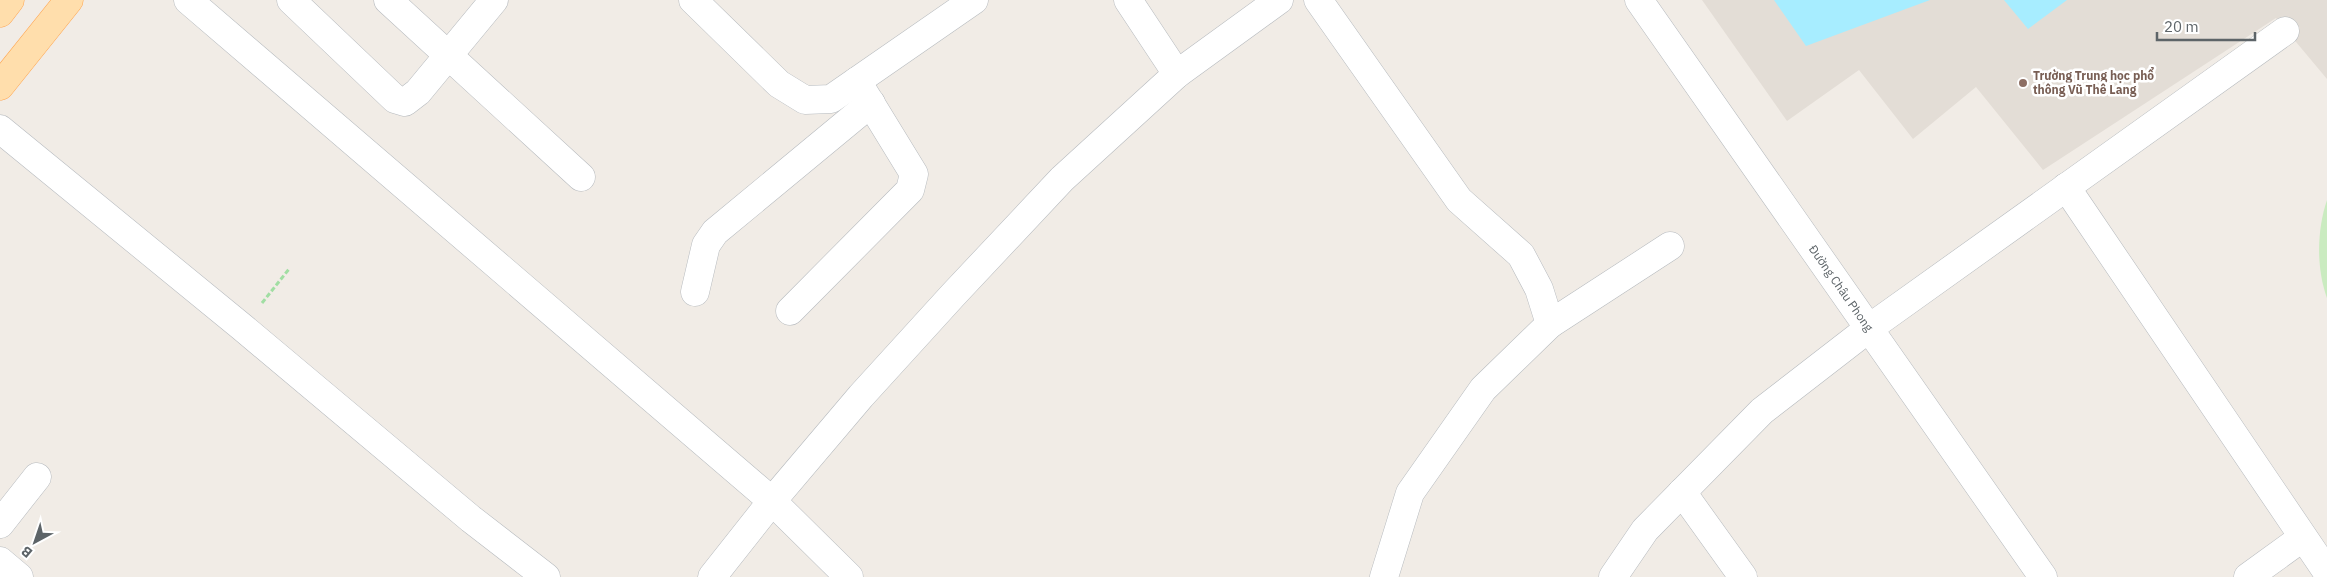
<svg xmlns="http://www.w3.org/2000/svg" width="2327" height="577" viewBox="0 0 2327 577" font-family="'IBM Plex Sans',sans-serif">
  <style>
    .education { fill: #e3ddd6 }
    .green { fill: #caebc0 }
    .water { fill: #a7edff }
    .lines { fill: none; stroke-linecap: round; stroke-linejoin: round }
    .minor-casing { stroke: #b6babe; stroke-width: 29 }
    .major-casing { stroke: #ffa550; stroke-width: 29 }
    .path { stroke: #a1dea3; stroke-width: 3; stroke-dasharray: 5 2.5; stroke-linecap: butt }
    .minor { stroke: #fff; stroke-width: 28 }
    .major { stroke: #ffdeac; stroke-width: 28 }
    .education-dot { fill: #8d6e63; stroke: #fff; stroke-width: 2 }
    .labels { text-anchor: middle; stroke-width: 5; stroke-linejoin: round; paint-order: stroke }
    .education-label { font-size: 12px; font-weight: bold; fill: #785e54; stroke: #fff; text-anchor: start }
    .street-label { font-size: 12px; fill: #5d6468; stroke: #fff }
  </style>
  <rect width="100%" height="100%" fill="#f1ece6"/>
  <path class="education" d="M 1702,0 L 2327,0 L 2327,79 L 2276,18 L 2043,170 L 1976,87 L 1913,139 L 1859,70 L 1787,121 Z"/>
  <path class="green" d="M 2327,200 L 2327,298 C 2316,268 2317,229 2327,200 Z"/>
  <path class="water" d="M 1774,0 L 1930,0 L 1806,46 Z
    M 2004,0 L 2067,0 L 2028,29 Z"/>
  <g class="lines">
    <g class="minor-casing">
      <g id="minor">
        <path d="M 188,0 L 772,501 L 712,577"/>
        <path d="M 291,0 L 395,99 L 405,102 L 418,92 L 494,0"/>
        <path d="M 388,0 L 581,177"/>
        <path d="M 693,0 L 779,84 L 805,100 L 831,99 L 974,0"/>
        <path d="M 1128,0 L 1177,74"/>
        <path d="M 1318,0 L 1459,200 L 1521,255 L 1539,289 L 1550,324 L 1483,389 L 1410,493 L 1384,577"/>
        <path id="s1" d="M 1639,0 L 2043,577"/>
        <path d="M 0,129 L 242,327 L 471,519 L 546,577"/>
        <path d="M 2066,187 L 2327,572"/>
        <path d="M 695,292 L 706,245 L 715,232 L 871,103"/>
        <path d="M 790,311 L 910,190 L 914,174 L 857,81"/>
        <path d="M 1550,324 L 1670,246"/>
        <path d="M 1682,492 L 1743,577"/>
        <path d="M 0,524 L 37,477"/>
        <path d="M 0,561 L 19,577"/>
        <path d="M 849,577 L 772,501 L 861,396 L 953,295 L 1062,179 L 1177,74 L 1279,0"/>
        <path d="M 1613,577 L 1645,530 L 1762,411 L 1868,329 L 2285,31"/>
        <path d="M 2248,577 L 2302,538"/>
      </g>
    </g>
    <g class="major-casing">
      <path id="major" d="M 0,13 L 10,0
        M 0,86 L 69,0"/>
    </g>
    <path class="path" d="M 262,303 L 289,269"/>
    <use href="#minor" class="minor"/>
    <use href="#major" class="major"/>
  </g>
  <circle class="education-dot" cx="2023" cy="83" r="5"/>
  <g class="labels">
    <g class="education-label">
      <text x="2033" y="80">Trường Trung học phổ<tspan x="2033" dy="14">thông Vũ Thê Lang</tspan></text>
    </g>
    <g class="street-label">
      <text dy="4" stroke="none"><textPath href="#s1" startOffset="352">Đường Châu Phong</textPath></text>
    </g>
  </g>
  <g transform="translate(35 542) rotate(220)" stroke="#ffffff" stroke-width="4" paint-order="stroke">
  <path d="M0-4L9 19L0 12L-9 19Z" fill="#5d6468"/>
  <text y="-8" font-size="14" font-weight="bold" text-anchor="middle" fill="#5d6468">B</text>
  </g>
  <path d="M2157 32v8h98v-8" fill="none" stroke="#5d6468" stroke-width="2.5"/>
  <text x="2164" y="32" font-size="15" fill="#5d6468" stroke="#ffffff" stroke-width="4" paint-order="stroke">20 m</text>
</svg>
